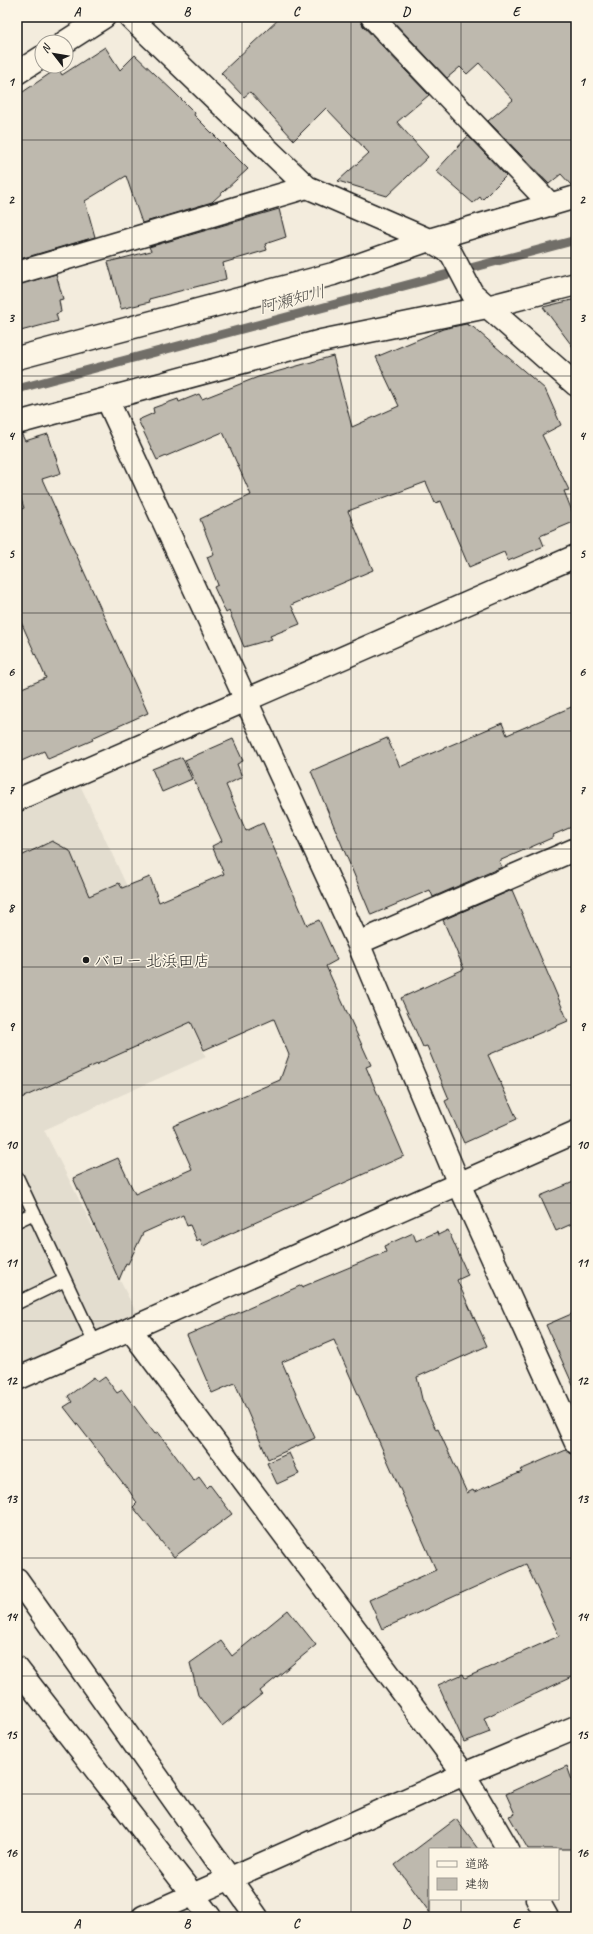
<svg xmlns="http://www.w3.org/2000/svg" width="593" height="1934" viewBox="0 0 593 1934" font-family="Caveat,'Klee One',sans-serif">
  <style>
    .built { fill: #e3ddcf }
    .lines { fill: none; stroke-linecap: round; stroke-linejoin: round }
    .stream { stroke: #716e68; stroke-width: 9 }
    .building { fill: #beb9ae; stroke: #1c1c1c }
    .lane-casing { stroke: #1c1c1c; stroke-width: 15 }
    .street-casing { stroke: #1c1c1c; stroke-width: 25 }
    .secondary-casing { stroke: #1c1c1c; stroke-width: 25 }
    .lane { stroke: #fcf5e5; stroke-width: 12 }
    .street { stroke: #fcf5e5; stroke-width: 22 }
    .secondary { stroke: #fcf5e5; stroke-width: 22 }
    .grid { fill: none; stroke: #1c1c1c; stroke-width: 1; stroke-opacity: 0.55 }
    .poi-dot { fill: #1c1c1c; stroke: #fcf5e5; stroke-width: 1.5 }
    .labels { text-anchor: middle; stroke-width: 3; stroke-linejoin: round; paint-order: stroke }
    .poi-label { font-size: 16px; fill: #1c1c1c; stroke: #fcf5e5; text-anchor: start }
    .water-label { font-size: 17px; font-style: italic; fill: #55534f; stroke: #fcf5e5 }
    .neatline { fill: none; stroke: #1c1c1c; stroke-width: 1.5 }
    .grid-label { font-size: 13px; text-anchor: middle; font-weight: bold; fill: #1c1c1c }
  </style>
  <rect width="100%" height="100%" fill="#f3ecdd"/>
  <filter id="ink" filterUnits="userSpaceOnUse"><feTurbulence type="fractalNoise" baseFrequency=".025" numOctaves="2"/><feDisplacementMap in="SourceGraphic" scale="8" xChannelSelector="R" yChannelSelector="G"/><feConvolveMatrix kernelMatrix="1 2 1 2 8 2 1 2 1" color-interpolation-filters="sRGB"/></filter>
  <g filter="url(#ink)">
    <path class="built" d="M 75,774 L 206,1057 L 44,1130 L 142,1324 L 17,1379 L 17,800 Z"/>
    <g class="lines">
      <path class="stream" d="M 17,389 L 576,240"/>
    </g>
    <path class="building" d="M 281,17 L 360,17 L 363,26 L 429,95 L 397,122 L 428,157 L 387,196 L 338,181 L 369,153 L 326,108 L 294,140 L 250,92 L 244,97 L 221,73 Z
      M 389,17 L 576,17 L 576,185 L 571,185 L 561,174 L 549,184 L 488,121 L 513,100 L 479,63 L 467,74 L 460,67 L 447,78 Z
      M 105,47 L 120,70 L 135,55 L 175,93 L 195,113 L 194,115 L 248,169 L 212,202 L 142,223 L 126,176 L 85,201 L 95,237 L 17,260 L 17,96 L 58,68 L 62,75 Z
      M 468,136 L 506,176 L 482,200 L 480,197 L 473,203 L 436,171 Z
      M 279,209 L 286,237 L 265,244 L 267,250 L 223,263 L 226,279 L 149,299 L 150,302 L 121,309 L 108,262 L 151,251 L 149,247 Z
      M 56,274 L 63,299 L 59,300 L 61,312 L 56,314 L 58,321 L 17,332 L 17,285 Z
      M 576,299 L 576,351 L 543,307 Z
      M 466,324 L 473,327 L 545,389 L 561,425 L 542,435 L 569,490 L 564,491 L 576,521 L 540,536 L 544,546 L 508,561 L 504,552 L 469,567 L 441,501 L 435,503 L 426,482 L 348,511 L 373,570 L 291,605 L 300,624 L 270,636 L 272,639 L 244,647 L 229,611 L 226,613 L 214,587 L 218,585 L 207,557 L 214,554 L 200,519 L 251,495 L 223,432 L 157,460 L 138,420 L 154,413 L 153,408 L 178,399 L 179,402 L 199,394 L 202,399 L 258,377 L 333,356 L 352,427 L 399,406 L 376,357 L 443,329 Z
      M 48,434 L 61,473 L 42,479 L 148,713 L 92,738 L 93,740 L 48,759 L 44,751 L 17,763 L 17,690 L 46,678 L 17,613 L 17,511 L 24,508 L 17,487 L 17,435 L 22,435 L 25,441 Z
      M 576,705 L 576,825 L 553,835 L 554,837 L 499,861 L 502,867 L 433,897 L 430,890 L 371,915 L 311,771 L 387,738 L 400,767 L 502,723 L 507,735 Z
      M 233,739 L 243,761 L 237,764 L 242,777 L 226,785 L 246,831 L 263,823 L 307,925 L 319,920 L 337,960 L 326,966 L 371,1065 L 366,1067 L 404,1156 L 203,1246 L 200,1239 L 197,1241 L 190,1225 L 187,1226 L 183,1215 L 143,1233 L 128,1264 L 126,1263 L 119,1280 L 73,1178 L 118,1158 L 135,1194 L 192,1169 L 173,1126 L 280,1080 L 289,1055 L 274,1019 L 204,1050 L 191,1022 L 17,1100 L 17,858 L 52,841 L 70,851 L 89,896 L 119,883 L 122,888 L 150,877 L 159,902 L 224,874 L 212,846 L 222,841 L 185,760 Z
      M 182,757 L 192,779 L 162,792 L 152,769 Z
      M 512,890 L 568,1021 L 488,1055 L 517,1119 L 464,1143 L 445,1101 L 449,1099 L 427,1046 L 423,1047 L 401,998 L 464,969 L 443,920 Z
      M 576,1181 L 576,1222 L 556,1231 L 540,1196 Z
      M 448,1230 L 468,1275 L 457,1280 L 487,1346 L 417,1377 L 422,1399 L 436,1430 L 438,1429 L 467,1493 L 473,1490 L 474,1492 L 522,1472 L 520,1470 L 566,1450 L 569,1453 L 576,1455 L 576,1675 L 484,1718 L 490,1732 L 464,1742 L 438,1685 L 463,1674 L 465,1678 L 559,1636 L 526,1564 L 382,1629 L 369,1600 L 436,1570 L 334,1340 L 282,1362 L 315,1438 L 268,1459 L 235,1383 L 212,1393 L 187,1335 L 302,1285 L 302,1287 L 386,1252 L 384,1246 L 413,1233 L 416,1241 L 437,1232 L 438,1235 Z
      M 576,1312 L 576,1392 L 546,1325 Z
      M 94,1377 L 98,1382 L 105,1377 L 117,1393 L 122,1390 L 155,1434 L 158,1432 L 194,1481 L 199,1477 L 207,1488 L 210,1485 L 232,1514 L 174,1557 L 133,1507 L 137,1503 L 130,1492 L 64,1407 L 72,1402 L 68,1396 Z
      M 289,1453 L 299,1474 L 277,1484 L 267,1463 Z
      M 288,1610 L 316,1645 L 260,1691 L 262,1694 L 222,1726 L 198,1695 L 190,1663 L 221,1641 L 232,1656 Z
      M 567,1766 L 576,1791 L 576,1849 L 528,1849 L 509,1816 L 515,1814 L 506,1794 Z
      M 456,1819 L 478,1849 L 430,1849 L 430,1913 L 395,1865 Z"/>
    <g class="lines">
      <g class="lane-casing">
        <path id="lane" d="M 17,1177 L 95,1344
          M 17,1221 L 34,1213
          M 17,1303 L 65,1280"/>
      </g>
      <g class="street-casing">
        <path id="street" d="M 130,17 L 307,187 L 429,240 L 451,253 L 472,293 L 576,385
          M 372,17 L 551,205
          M 65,42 L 104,17
          M 17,73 L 42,57
          M 17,273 L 307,187
          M 17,358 L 333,274 L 429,240 L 576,197
          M 107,399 L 358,943 L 459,1184 L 576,1443
          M 17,423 L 321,341 L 487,307 L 576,284
          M 17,800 L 576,556
          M 358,943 L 576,849
          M 130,1329 L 464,1774 L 508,1849
          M 537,1899 L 547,1917
          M 143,1917 L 464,1774 L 576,1727"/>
      </g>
      <g class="secondary-casing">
        <path id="secondary" d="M 17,1379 L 576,1132
          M 17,1579 L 257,1917
          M 17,1668 L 210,1917"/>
      </g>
      <use href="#lane" class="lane"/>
      <use href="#street" class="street"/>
      <use href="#secondary" class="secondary"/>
    </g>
  </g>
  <path class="grid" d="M 132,17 L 132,1917M 242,17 L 242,1917M 351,17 L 351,1917M 461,17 L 461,1849M 17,140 L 576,140M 17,258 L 576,258M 17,376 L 576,376M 17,494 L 576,494M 17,613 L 576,613M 17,731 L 576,731M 17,849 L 576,849M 17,967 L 576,967M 17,1085 L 576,1085M 17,1203 L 576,1203M 17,1321 L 576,1321M 17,1440 L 576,1440M 17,1558 L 576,1558M 17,1676 L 576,1676M 17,1794 L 576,1794M 461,1899 L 461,1917"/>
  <circle class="poi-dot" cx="86" cy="960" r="4"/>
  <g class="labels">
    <g class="poi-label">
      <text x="94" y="966">バロー 北浜田店</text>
    </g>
    <g class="water-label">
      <text transform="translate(292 299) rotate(-15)" y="6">阿瀬知川</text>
    </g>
  </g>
  <rect width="593" height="1934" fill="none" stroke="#fcf5e5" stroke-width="44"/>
  <rect x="429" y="1848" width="130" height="52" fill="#fcf5e5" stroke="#a29e95"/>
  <rect x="437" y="1861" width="20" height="6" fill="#fcf5e5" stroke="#a29e95"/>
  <text x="465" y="1868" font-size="12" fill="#1c1c1c">道路</text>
  <rect x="437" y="1878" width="20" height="12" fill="#beb9ae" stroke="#a29e95"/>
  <text x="465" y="1888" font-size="12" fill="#1c1c1c">建物</text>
  <g transform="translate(54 54) rotate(301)"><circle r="19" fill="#fcf5e5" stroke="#a29e95"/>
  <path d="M0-3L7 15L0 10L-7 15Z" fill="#1c1c1c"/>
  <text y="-6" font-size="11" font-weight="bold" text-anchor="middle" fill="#1c1c1c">N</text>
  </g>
  <rect x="22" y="22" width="549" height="1890" class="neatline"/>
  <g class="grid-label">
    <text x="77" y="16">A</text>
    <text x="187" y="16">B</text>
    <text x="296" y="16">C</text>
    <text x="406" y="16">D</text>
    <text x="516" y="16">E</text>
    <text x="11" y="86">1</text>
    <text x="582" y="86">1</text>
    <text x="11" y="204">2</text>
    <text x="582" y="204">2</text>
    <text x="11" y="322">3</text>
    <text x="582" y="322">3</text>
    <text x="11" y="440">4</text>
    <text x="582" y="440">4</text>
    <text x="11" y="558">5</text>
    <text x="582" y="558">5</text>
    <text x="11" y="676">6</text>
    <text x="582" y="676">6</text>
    <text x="11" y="794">7</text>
    <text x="582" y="794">7</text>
    <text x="11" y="912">8</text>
    <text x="582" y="912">8</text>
    <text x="11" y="1031">9</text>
    <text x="582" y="1031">9</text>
    <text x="11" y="1149">10</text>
    <text x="582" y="1149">10</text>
    <text x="11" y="1267">11</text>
    <text x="582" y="1267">11</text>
    <text x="11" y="1385">12</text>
    <text x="582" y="1385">12</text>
    <text x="11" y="1503">13</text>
    <text x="582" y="1503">13</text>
    <text x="11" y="1621">14</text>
    <text x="582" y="1621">14</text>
    <text x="11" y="1739">15</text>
    <text x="582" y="1739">15</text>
    <text x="11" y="1857">16</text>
    <text x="582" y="1857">16</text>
    <text x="77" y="1928">A</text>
    <text x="187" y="1928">B</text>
    <text x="296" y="1928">C</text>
    <text x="406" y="1928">D</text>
    <text x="516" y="1928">E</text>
  </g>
</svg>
